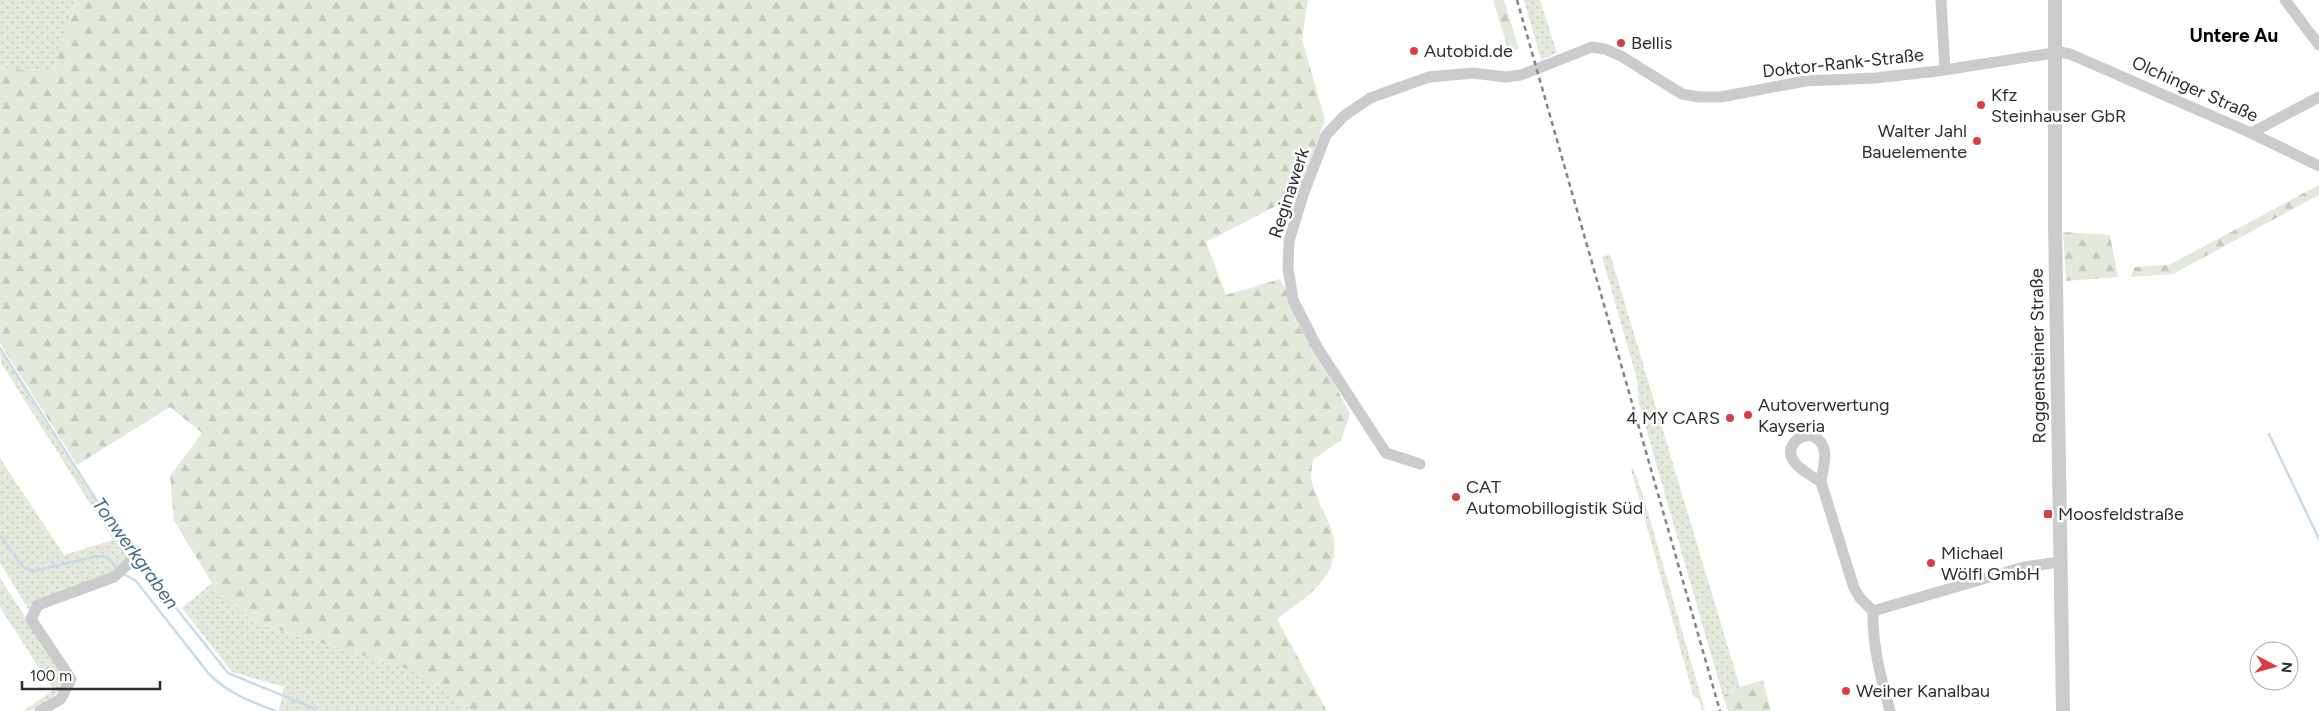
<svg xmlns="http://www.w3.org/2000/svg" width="2319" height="711" viewBox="0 0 2319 711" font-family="Figtree,sans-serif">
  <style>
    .grass { fill: url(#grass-dots) }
    .forest { fill: url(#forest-firs) }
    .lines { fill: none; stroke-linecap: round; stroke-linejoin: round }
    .stream { stroke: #c9dbe9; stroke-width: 2.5 }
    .minor { stroke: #cbcbcb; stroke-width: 11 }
    .tertiary { stroke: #cbcbcb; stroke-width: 14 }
    .rail { stroke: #838383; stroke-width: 2.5; stroke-dasharray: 5 4; stroke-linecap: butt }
    .poi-dot { fill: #d93c41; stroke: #fff; stroke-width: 2 }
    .labels { text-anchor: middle; stroke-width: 5; stroke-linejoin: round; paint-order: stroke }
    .poi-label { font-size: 18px; fill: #2e2e2e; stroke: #fff; text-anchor: start }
    .street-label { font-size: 18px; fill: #2e2e2e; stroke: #fff }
    .neighbourhood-label { font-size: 19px; font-weight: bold; fill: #000; stroke: #fff }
    .water-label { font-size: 19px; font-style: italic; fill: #416b8a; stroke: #fff }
  </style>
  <defs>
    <pattern id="grass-dots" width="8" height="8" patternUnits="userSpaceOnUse" patternTransform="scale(1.25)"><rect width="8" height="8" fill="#e3eadc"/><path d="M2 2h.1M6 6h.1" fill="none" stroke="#c3c9bd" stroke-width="1.8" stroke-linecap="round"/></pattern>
    <pattern id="forest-firs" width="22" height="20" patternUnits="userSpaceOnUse" patternTransform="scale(1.25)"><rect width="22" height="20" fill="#e3eadc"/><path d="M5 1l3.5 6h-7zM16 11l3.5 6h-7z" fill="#c3c9bd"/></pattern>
  </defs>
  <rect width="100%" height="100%" fill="#fff"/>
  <path class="grass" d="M 0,0 L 76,0 L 53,72 L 0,68 Z
    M 1524,0 L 1540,0 L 1557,53 L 1541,60 Z
    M 1610,254 L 1740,687 L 1723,696 L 1639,404 L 1637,379 L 1602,257 Z
    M 0,350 L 118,537 L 131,553 L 112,573 L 30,612 L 0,563 L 0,458 L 64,555 L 113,540 L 1,363 Z
    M 1633,468 L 1643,495 L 1705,711 L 1702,711 L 1698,697 L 1694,698 L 1631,469 Z
    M 0,578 L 63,676 L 64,684 C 55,697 40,711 23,711 L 53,690 L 0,607 Z
    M 212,583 L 253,622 L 417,672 L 473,711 L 279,711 L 284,687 L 232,672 L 182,608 Z"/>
  <path class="forest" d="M 76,0 L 1308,0 L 1302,39 L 1325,120 L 1297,195 L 1206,242 L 1226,295 L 1280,279 L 1350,414 L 1341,440 L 1313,460 C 1309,481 1312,484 1320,504 C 1325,514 1331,525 1333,536 C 1342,578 1305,597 1277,619 L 1327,711 L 473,711 L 417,672 L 253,622 L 212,583 L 174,521 L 170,476 L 202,433 L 170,407 L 77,465 L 0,343 L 0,68 L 53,72 Z
    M 1493,0 L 1504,0 L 1519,49 L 1509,52 Z
    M 2319,185 L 2319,195 L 2173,274 L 2131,277 L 2134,267 L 2169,265 Z
    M 2063,232 L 2110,235 L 2118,277 L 2066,281 Z
    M 1763,680 L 1771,711 L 1728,711 L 1723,696 L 1740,687 Z"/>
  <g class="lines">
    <path class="stream" d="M 0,348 L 119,536 L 132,552
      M 2269,434 L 2319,539
      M 0,535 L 23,567 L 34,571 L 97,556 L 107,557 L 118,570
      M 137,559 L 228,673 L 315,709
      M 122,573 L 136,581 L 209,674 C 228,693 251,702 276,711"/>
    <path class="minor" d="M 1941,0 L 1945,70
      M 2285,0 L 2319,45
      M 2251,133 L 2319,97
      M 1812,436 C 1832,444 1823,466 1821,482 C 1809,474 1781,461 1794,443 C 1798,437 1805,435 1812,436 Z
      M 1420,464 L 1386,453 L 1317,347 L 1293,300 L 1288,268 L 1289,241 L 1304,192 L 1326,135 L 1344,116 L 1370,98 L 1429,77 L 1473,73 L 1506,77 L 1521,75 L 1592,47 L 1605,49 L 1621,56 L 1682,94 L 1699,97 L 1721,97 L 1805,81 L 1875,78 L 1938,71 L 2060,52 L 2070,54 L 2251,133 L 2319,166
      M 1821,482 L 1854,588 L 1860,598 L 1873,611 L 2024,567 L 2059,562
      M 1873,611 C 1872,644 1881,679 1890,711
      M 40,711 L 61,699 L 71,679 L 31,619 L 38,605 L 114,577 L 128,564 L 137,551"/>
    <path class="tertiary" d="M 2055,0 L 2055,223 L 2063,711"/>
    <path class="rail" d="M 1517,0 L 1720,711"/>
  </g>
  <g class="poi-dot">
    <circle cx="1621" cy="43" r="5"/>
    <circle cx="1414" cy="51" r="5"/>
    <circle cx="1981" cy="105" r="5"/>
    <circle cx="1977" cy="141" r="5"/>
    <circle cx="1748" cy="415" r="5"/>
    <circle cx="1730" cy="418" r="5"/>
    <circle cx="1456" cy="497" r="5"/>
    <rect x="2043" y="509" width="10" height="10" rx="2.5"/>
    <circle cx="1931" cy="563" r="5"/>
    <circle cx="1846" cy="691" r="5"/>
  </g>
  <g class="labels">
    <g class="poi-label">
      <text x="1631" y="49">Bellis</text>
      <text x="1424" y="57">Autobid.de</text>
      <text x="1991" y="101">Kfz<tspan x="1991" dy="21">Steinhauser GbR</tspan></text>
      <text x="1967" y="137" text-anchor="end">Walter Jahl<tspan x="1967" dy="21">Bauelemente</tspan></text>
      <text x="1758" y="411">Autoverwertung<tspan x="1758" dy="21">Kayseria</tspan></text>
      <text x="1720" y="424" text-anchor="end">4 MY CARS</text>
      <text x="1466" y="493">CAT<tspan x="1466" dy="21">Automobillogistik Süd</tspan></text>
      <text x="2058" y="520">Moosfeldstraße</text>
      <text x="1941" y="559">Michael<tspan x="1941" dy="21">Wölfl GmbH</tspan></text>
      <text x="1856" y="697">Weiher Kanalbau</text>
    </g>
    <g class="street-label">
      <text transform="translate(1843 63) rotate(-6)" y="6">Doktor-Rank-Straße</text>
      <text transform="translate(2195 89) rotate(24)" y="6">Olchinger Straße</text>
      <text transform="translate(1289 193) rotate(-72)" y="6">Reginawerk</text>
      <text transform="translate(2038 356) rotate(-91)" y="6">Roggensteiner Straße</text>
    </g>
    <g class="neighbourhood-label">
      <text x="2234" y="42">Untere Au</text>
    </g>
    <g class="water-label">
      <text transform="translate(136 553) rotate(54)" y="7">Tonwerkgraben</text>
    </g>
  </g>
  <g transform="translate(2274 666) rotate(96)"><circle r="24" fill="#ffffff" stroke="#ababab"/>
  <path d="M0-4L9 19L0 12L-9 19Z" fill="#d93c41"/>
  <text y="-8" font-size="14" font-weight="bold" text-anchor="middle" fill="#2e2e2e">N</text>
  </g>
  <path d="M22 681v8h138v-8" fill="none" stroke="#2e2e2e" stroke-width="2.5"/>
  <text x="30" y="681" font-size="15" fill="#2e2e2e" stroke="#ffffff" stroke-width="4" paint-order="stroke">100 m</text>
</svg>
